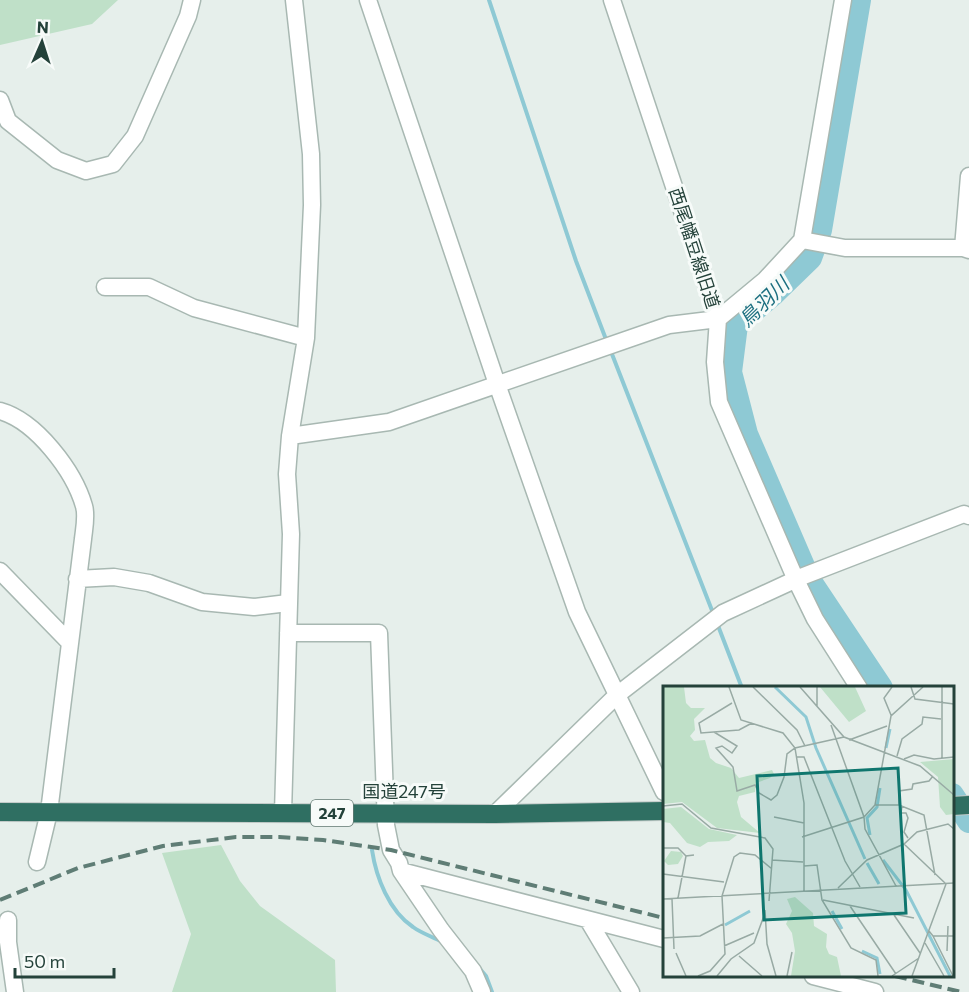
<svg xmlns="http://www.w3.org/2000/svg" width="969" height="992" viewBox="0 0 969 992" font-family="Commissioner,'Noto Sans JP',sans-serif">
  <style>
    .green { fill: #bfe0c8 }
    .lines { fill: none; stroke-linecap: round; stroke-linejoin: round }
    .stream { stroke: #8ec9d4; stroke-width: 4 }
    .river { stroke: #8ec9d4; stroke-width: 24 }
    .minor-casing { stroke: #a8b8b2; stroke-width: 19 }
    .highway-casing { stroke: #c2cac8; stroke-width: 20 }
    .minor { stroke: #fff; stroke-width: 16 }
    .highway { stroke: #2f6f62; stroke-width: 18 }
    .rail { stroke: #5f7d75; stroke-width: 4; stroke-dasharray: 12 6; stroke-linecap: butt }
    .labels { text-anchor: middle; stroke-width: 6; stroke-linejoin: round; paint-order: stroke }
    .shield { fill: #f7fbf9; stroke: #637a73; stroke-width: 1.5 }
    .shield-label { font-size: 16px; font-weight: bold; fill: #24423a }
    .street-label { font-size: 18px; fill: #24423a; stroke: #f7fbf9 }
    .water-label { font-size: 20px; font-style: italic; fill: #1c6f80; stroke: #f7fbf9 }
    .inset-river { fill: none; stroke: #8ec9d4; stroke-width: 3 }
    .inset-road { fill: none; stroke: #98aaa4; stroke-width: 1.5 }
    .view { fill: #0f766e; fill-opacity: 0.15; stroke: #0f766e; stroke-width: 3 }
    .inset-edge { fill: none; stroke: #24423a; stroke-width: 3 }
  </style>
  <rect width="100%" height="100%" fill="#e6efeb"/>
  <path class="green" d="M 0,0 L 118,0 L 92,24 L 0,45 Z
    M 221,845 L 240,881 L 260,906 L 335,960 L 336,992 L 172,992 L 191,934 L 162,853 Z"/>
  <g class="lines">
    <path class="stream" d="M 489,0 L 576,261 L 607,342
      M 610,349 L 713,613
      M 717,623 L 742,688
      M 372,850 C 376,877 389,911 413,927 C 421,933 433,937 442,942
      M 480,969 L 486,976 L 492,992"/>
    <path class="river" d="M 859,0 L 820,230 L 810,258 L 774,293 L 736,325 L 730,372 L 746,434 L 809,580 L 881,688
      M 952,795 L 969,821"/>
    <g class="minor-casing">
      <path id="minor" d="M 368,0 L 497,384 L 577,612 L 664,792
        M 612,0 L 718,319 L 715,362 L 719,402 L 796,580 L 815,619 L 859,688
        M 0,100 L 8,121 L 57,160 L 86,171 L 113,164 L 135,136 L 188,16 L 192,0
        M 802,240 L 845,248 L 963,248 L 969,250
        M 963,248 L 969,176
        M 105,287 L 149,287 L 194,308 L 306,338
        M 0,411 C 36,421 74,471 84,506 C 87,516 84,529 83,539 L 49,812 L 37,862
        M 290,436 L 389,422 L 669,325 L 718,319 L 765,280 L 802,240 L 843,0
        M 0,571 L 70,643
        M 77,579 L 114,577 L 149,583 L 202,602 L 254,607 L 288,603
        M 288,633 L 379,633 L 386,825 L 391,850 L 399,863 L 401,871 L 441,930 L 473,971 L 482,992
        M 283,813 L 291,534 L 287,474 L 290,436 L 306,338 L 312,205 L 311,154 L 294,0
        M 495,814 L 617,695 L 723,613 L 801,577 L 964,514 L 969,516
        M 401,871 L 664,939
        M 8,920 L 8,942 L 15,992
        M 588,920 L 631,992
        M 813,976 L 875,992"/>
    </g>
    <g class="highway-casing">
      <path id="highway" d="M 952,806 L 969,805
        M 0,812 L 495,814 L 664,811"/>
    </g>
    <use href="#minor" class="minor"/>
    <use href="#highway" class="highway"/>
    <path class="rail" d="M 0,900 L 78,868 L 163,846 L 236,837 L 279,837 L 323,840 L 391,850 L 664,918
      M 895,976 L 961,992"/>
  </g>
  <g class="labels">
    <rect class="shield" x="311" y="800" width="42" height="26" rx="4.5"/>
    <g class="shield-label">
      <text x="332" y="819">247</text>
    </g>
    <g class="street-label">
      <text transform="translate(694 248) rotate(72)" y="6">西尾幡豆線旧道</text>
      <text x="404" y="798">国道247号</text>
    </g>
    <g class="water-label">
      <text transform="translate(764 302) rotate(-44)" y="7">鳥羽川</text>
    </g>
  </g>
  <g transform="translate(663 686)">
    <rect width="291" height="291" fill="#e6efeb"/>
    <path d="M 0,1 L 21,1 L 23,17 L 28,22 L 42,22 L 31,33 L 32,44 L 27,50 L 31,55 L 42,54 L 47,72 L 53,77 L 68,82 L 76,92 L 109,84 L 111,88 L 107,92 L 93,97 L 92,106 L 76,110 L 74,116 L 78,131 L 97,147 L 54,142 L 19,116 L 0,118 ZM 157,1 L 192,1 L 203,25 L 186,36 ZM 291,73 L 291,128 L 283,129 L 277,121 L 275,91 L 257,76 ZM 18,121 L 46,143 L 74,149 L 66,155 L 45,156 L 37,161 L 24,157 L 7,137 L 0,136 L 0,123 ZM 8,165 L 18,166 L 20,170 L 15,178 L 5,179 L 1,175 ZM 132,211 L 150,227 L 151,240 L 164,248 L 163,261 L 166,268 L 174,271 L 178,290 L 128,290 L 132,265 L 129,247 L 123,238 L 129,225 L 124,213 Z" fill="#bfe0c8"/>
    <path class="inset-river" d="M 112,1 L 143,31 L 153,62 L 202,173M 223,62 L 227,43M 207,149 L 204,132 L 214,121 L 217,102M 220,174 L 243,204 L 287,290M 204,177 L 216,198M 169,225 L 179,243M 62,239 L 87,225M 199,265 L 214,272 L 217,288"/>
    <path class="inset-road" d="M 66,1 L 78,34 L 120,47 L 132,62 L 141,117 L 141,205M 90,1 L 134,44 L 142,60M 137,1 L 181,51 L 257,80 L 291,109M 154,1 L 154,20M 248,1 L 252,13 L 291,18M 279,1 L 279,73M 69,17 L 36,37 L 38,47 L 76,44 L 89,37M 228,29 L 221,12 L 229,1M 168,39 L 201,131 L 202,143 L 233,200M 51,46 L 74,60 L 69,67 L 59,60 L 53,62 L 70,81 L 74,105 L 92,99 L 96,107 L 108,114 L 114,109 L 121,91 L 124,68 L 132,62 L 181,51M 186,54 L 224,40M 234,70 L 239,53 L 259,38 L 260,31 L 278,33M 134,71 L 141,71 L 182,175 L 197,201M 241,73 L 251,69 L 271,73 L 291,71M 212,119 L 236,119 L 261,129 L 272,189M 236,119 L 236,105 L 249,103 L 250,98 L 266,95 L 270,90M 0,120 L 19,118 L 48,142 L 102,152 L 110,163 L 106,215M 239,120 L 238,127 L 243,127 L 245,132 L 241,146 L 245,152M 111,131 L 141,137M 139,151 L 201,131 L 212,119 L 228,30 L 260,1M 241,158 L 282,197M 0,162 L 15,162 L 23,170M 109,174 L 140,176M 141,180 L 154,179 L 159,214 L 188,262 L 213,274 L 215,290M 0,188 L 61,196M 175,202 L 204,174 L 241,158 L 254,146 L 285,138 L 291,143M 15,212 L 23,170 L 31,169M 0,213 L 291,197M 9,213 L 11,263M 160,214 L 251,232M 187,220 L 233,288M 102,224 L 104,258 L 113,290M 231,229 L 257,267M 266,245 L 270,250 L 291,250M 270,250 L 290,290M 0,252 L 37,250 L 60,238M 262,257 L 281,290M 61,260 L 91,247M 284,265 L 285,240M 13,267 L 23,290M 76,270 L 99,290M 35,290 L 47,285 L 62,268 L 59,210 L 71,171 L 77,167 L 92,169 L 109,183M 54,290 L 68,273 L 91,257 L 102,227M 124,290 L 129,266M 229,290 L 256,272M 249,290 L 283,198"/>
    <path class="view" d="M 235,82 L 243,227 L 101,234 L 94,90 Z"/>
    <rect width="291" height="291" class="inset-edge"/>
  </g>
  <g transform="translate(42 42) rotate(3)" stroke="#f7fbf9" stroke-width="4.5" paint-order="stroke">
  <path d="M0-4.5L10 22L0 15L-10 22Z" fill="#24423a"/>
  <text y="-9" font-size="16" font-weight="bold" text-anchor="middle" fill="#24423a">N</text>
  </g>
  <path d="M15 968v9h99v-9" fill="none" stroke="#24423a" stroke-width="3"/>
  <text x="24" y="968" font-size="18" fill="#24423a" stroke="#f7fbf9" stroke-width="4.5" paint-order="stroke">50 m</text>
</svg>
